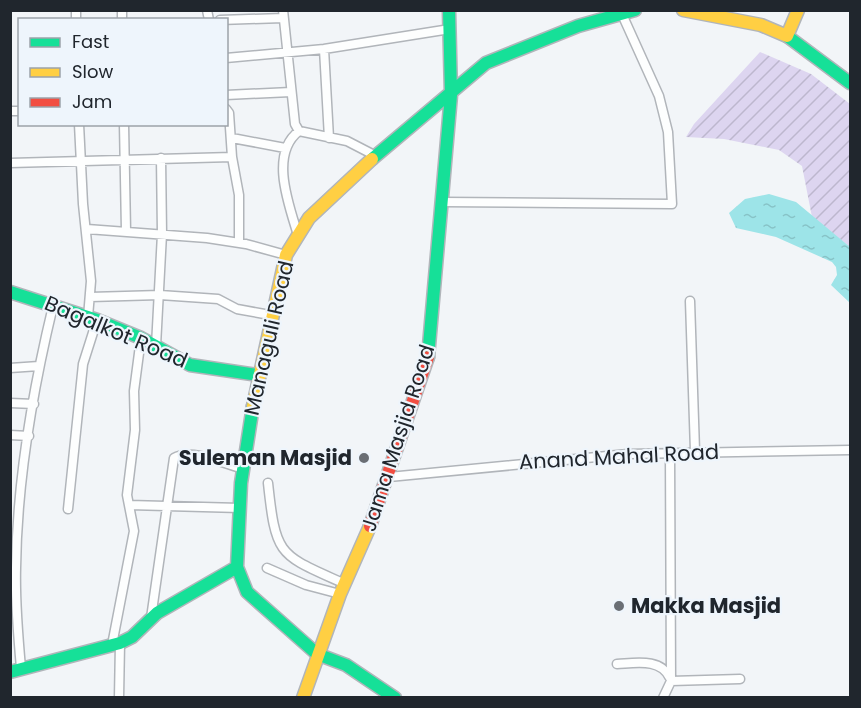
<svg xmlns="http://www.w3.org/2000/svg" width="861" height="708" viewBox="0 0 861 708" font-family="Poppins,sans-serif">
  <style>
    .garden { fill: url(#garden-furrows) }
    .water { fill: url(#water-ripples) }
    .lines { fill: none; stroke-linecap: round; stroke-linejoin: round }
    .street-casing { stroke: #b1b5ba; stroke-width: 11 }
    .fast-casing { stroke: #b1b5ba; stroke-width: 15 }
    .slow-casing { stroke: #b1b5ba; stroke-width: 15 }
    .jam-casing { stroke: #b1b5ba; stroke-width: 15 }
    .street { stroke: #fdfefe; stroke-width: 8 }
    .fast { stroke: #16e098; stroke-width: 12 }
    .slow { stroke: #ffcf43; stroke-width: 12 }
    .jam { stroke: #f24e42; stroke-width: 12 }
    .poi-dot { fill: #6a6e74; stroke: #eef5fc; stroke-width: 2 }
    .labels { text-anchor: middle; stroke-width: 4.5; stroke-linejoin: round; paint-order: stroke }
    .street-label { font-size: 21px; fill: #20262d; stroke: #eef5fc }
    .poi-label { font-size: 21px; font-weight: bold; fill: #20262d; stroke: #eef5fc; text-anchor: end }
  </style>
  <defs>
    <pattern id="garden-furrows" width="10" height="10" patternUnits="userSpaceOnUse" patternTransform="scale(1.5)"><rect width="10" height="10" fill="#ddd5f0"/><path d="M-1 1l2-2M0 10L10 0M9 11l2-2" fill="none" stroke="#bdb7ce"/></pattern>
    <pattern id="water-ripples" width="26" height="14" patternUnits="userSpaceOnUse" patternTransform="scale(1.5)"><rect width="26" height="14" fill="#9de4e8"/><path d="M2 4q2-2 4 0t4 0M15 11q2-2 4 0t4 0" fill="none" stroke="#87c3c7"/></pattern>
  </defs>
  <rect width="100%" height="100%" fill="#f2f5f8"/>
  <path class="garden" d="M 760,52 L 811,74 L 850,104 L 850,247 L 812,217 L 802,166 L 779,150 L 724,139 L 686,137 L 694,124 Z"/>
  <path class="water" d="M 769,194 L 796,202 L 850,247 L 850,303 L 831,285 L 837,275 L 836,267 L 832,262 L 776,237 L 736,228 L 729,213 L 745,199 Z"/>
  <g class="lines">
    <g class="street-casing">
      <path id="street" d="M 76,10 L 76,20
        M 122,10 L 122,20
        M 207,10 L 209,20
        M 283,10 L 295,124 L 299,131 L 347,141 L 376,156
        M 220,20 L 283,18
        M 324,49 L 329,138
        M 226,58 L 324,49 L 450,29
        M 226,95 L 291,92
        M 10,111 L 20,111
        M 79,124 L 83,204 L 91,281 L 88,317
        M 124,124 L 126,231
        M 232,138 L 285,148
        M 232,157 L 239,195 L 239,242
        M 10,163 L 232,157 L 229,113 L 226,109
        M 442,202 L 672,204 L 668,132 L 659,96 L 621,12
        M 87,229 L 207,238 L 246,244 L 286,255
        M 298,235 C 289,205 269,154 299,131
        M 90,297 L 160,295 L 218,299 L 237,309 L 270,315
        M 690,301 L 695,451
        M 156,346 L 162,234 L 161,158
        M 10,368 L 39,366
        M 10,403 L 34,404
        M 10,435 L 29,436
        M 389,477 L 628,454 L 850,450
        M 268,483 C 276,558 279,554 345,584
        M 129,505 L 240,508
        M 68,509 L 83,364 L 97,320
        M 267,568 L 306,585 L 340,594
        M 151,618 L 174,458 C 192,448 225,464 243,469
        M 112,645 L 134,531 L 127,495 L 135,430 L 134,391 L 141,338
        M 617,664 C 636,663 661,658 670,678
        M 21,668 C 18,635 15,602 16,568 C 17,482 33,389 53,306
        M 671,681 L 740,679
        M 119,698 L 120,643
        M 663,698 L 671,681 L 670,453"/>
    </g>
    <g class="fast-casing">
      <path id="fast" d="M 787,36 L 850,83
        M 372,159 L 486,63 L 578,26 L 635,10
        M 10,292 L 97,320 L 141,338 L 190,365 L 258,375
        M 428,357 L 451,95 L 449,10
        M 237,567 L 247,592 L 317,654 L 346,665 L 395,698
        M 10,672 L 120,643 L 132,637 L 157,613 L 237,567 L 241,483 L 253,406"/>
    </g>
    <g class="slow-casing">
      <path id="slow" d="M 683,10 L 761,25 L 787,36 L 798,10
        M 253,406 L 286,255 L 309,218 L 372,159
        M 303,698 L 340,594 L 370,526"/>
    </g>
    <g class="jam-casing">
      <path id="jam" d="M 370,526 L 428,357"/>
    </g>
    <use href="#street" class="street"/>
    <use href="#fast" class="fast"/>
    <use href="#slow" class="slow"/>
    <use href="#jam" class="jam"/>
  </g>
  <g class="poi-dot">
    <circle cx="364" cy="458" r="6"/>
    <circle cx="619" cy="606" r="6"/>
  </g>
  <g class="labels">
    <g class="street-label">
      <text transform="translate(116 332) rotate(23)" y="7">Bagalkot Road</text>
      <text transform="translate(269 338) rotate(-77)" y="7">Managuli Road</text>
      <text transform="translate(398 438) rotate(-72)" y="7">Jama Masjid Road</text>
      <text transform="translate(619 457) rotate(-3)" y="7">Anand Mahal Road</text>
    </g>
    <g class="poi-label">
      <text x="352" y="465">Suleman Masjid</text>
      <text x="631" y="613" text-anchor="start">Makka Masjid</text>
    </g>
  </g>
  <rect width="861" height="708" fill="none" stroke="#20262d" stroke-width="24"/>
  <rect x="18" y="18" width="210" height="108" fill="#eef5fc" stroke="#9ca2a9" stroke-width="1.5"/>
  <rect x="30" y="38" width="30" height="9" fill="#16e098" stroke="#9ca2a9" stroke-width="1.5"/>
  <text x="72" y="48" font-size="18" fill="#20262d">Fast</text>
  <rect x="30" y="68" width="30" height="9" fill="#ffcf43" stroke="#9ca2a9" stroke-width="1.5"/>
  <text x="72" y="78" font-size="18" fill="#20262d">Slow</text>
  <rect x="30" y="98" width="30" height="9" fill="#f24e42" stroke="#9ca2a9" stroke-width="1.5"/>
  <text x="72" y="108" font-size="18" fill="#20262d">Jam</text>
</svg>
